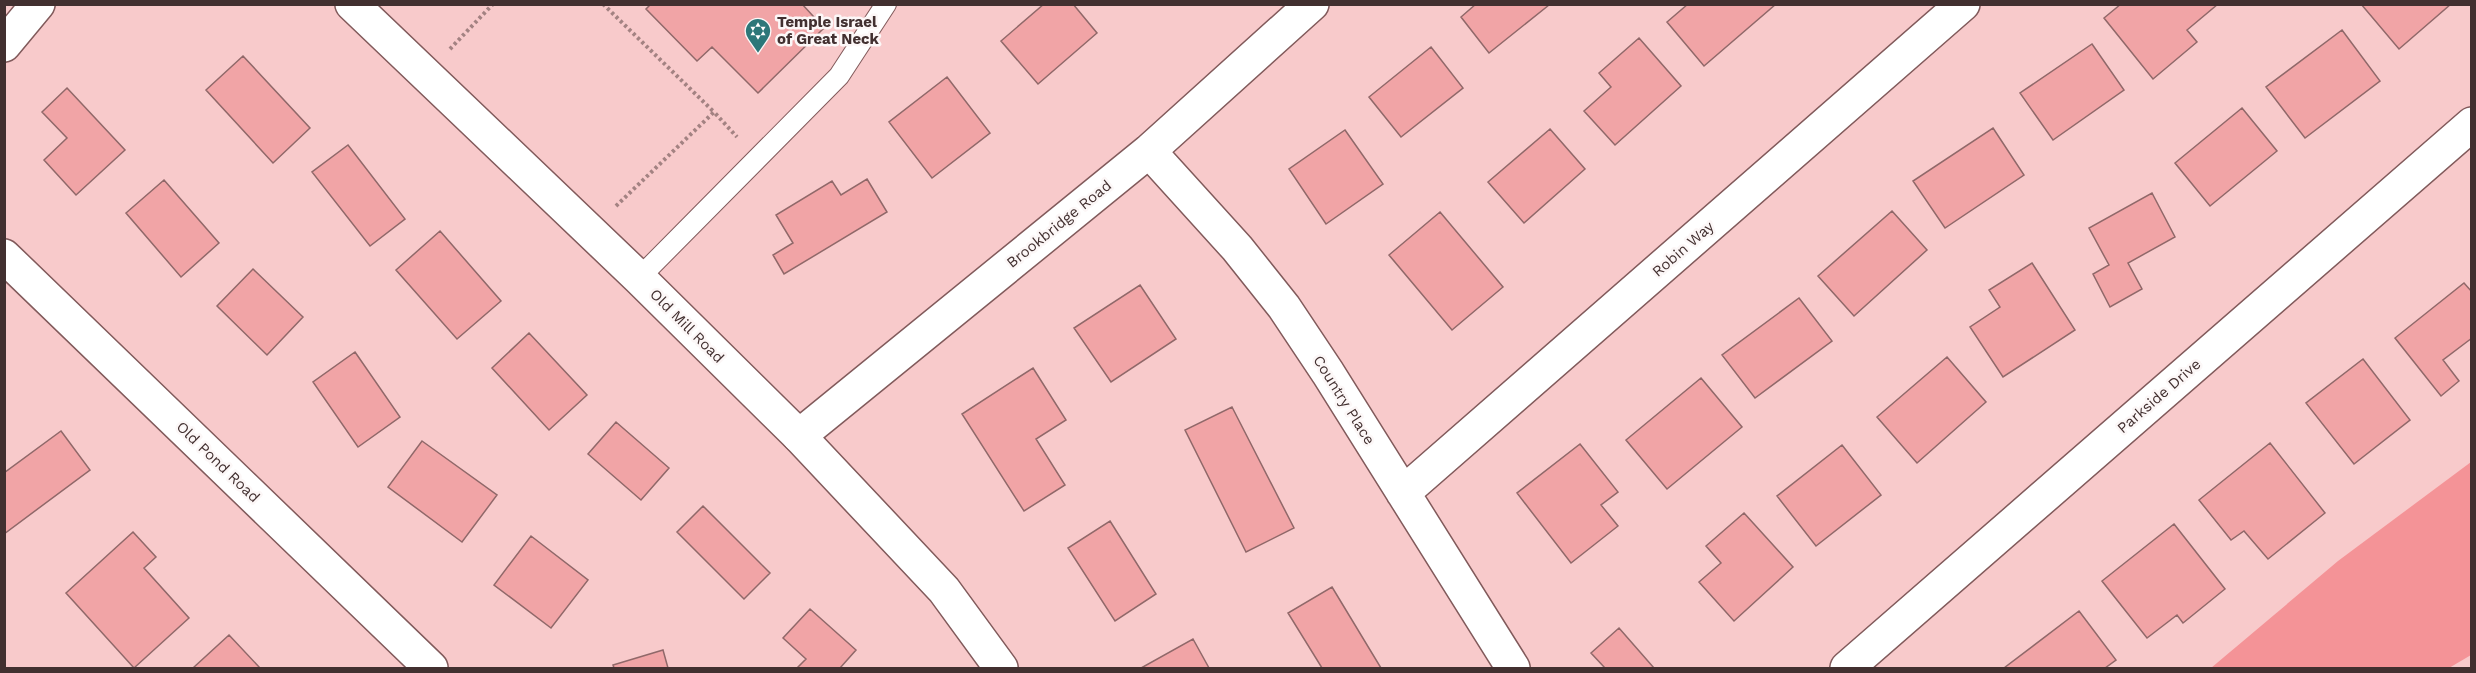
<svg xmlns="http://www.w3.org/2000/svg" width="2476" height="673" viewBox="0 0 2476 673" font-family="'Work Sans',sans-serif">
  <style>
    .green { fill: #f49397 }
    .building { fill: #f1a4a6; stroke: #906869; stroke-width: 1.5 }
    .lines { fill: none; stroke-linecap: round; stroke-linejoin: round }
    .lane-casing { stroke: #815a5b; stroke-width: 22 }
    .street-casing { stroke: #815a5b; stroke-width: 36 }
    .secondary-casing { stroke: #815a5b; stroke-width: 36 }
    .path { stroke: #a38282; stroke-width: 4; stroke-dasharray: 3 3; stroke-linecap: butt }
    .lane { stroke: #fff; stroke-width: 20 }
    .street { stroke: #fff; stroke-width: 33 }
    .secondary { stroke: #fff; stroke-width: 33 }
    .labels { text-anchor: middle; stroke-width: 5; stroke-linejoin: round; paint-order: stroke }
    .poi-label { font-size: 15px; font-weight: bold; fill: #423030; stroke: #fcf7f7; text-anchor: start }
    .street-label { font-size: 15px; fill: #423030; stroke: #fcf7f7 }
  </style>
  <rect width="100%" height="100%" fill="#f8cacb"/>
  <path class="green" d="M 2471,462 L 2471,655 L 2449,668 L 2211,668 L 2338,561 Z"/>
  <path class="building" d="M 651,4 L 802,4 L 824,28 L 758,93 L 712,47 L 697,61 L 646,9 Z
    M 1044,4 L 1073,4 L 1097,33 L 1038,84 L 1001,41 Z
    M 1476,4 L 1548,4 L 1549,5 L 1489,53 L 1461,17 Z
    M 1688,4 L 1776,4 L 1704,66 L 1667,22 Z
    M 2121,4 L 2218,4 L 2187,30 L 2197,42 L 2153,79 L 2104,18 Z
    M 2361,4 L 2451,4 L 2399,49 Z
    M 2342,30 L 2380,81 L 2305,138 L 2266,87 Z
    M 1639,38 L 1681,86 L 1615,145 L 1584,111 L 1611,87 L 1599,73 Z
    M 2092,44 L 2124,90 L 2053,140 L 2020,93 Z
    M 1431,47 L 1463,88 L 1401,137 L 1369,97 Z
    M 243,56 L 310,128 L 273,163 L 206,90 Z
    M 947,77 L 990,133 L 932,178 L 889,122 Z
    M 67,88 L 125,150 L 76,195 L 44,160 L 67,138 L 42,112 Z
    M 2242,108 L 2277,151 L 2210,206 L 2175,163 Z
    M 1993,128 L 2024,175 L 1945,228 L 1913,181 Z
    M 1550,129 L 1585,169 L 1524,223 L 1488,182 Z
    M 1345,130 L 1383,184 L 1326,224 L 1289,169 Z
    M 348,145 L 405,219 L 370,246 L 312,172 Z
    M 867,179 L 887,212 L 784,274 L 773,255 L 793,243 L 776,215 L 832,181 L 841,195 Z
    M 164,180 L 219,243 L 181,277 L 126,213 Z
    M 2152,193 L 2175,237 L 2128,263 L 2142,289 L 2110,307 L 2093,274 L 2109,265 L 2089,228 Z
    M 1892,211 L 1927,250 L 1854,316 L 1818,276 Z
    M 1440,212 L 1503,287 L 1452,330 L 1389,255 Z
    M 440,231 L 501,301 L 457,339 L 396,270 Z
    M 2032,263 L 2075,330 L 2003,377 L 1970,327 L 2000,307 L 1989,290 Z
    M 253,269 L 303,317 L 267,355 L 217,306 Z
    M 2464,283 L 2472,292 L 2472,338 L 2443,360 L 2459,381 L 2441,396 L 2395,338 Z
    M 1140,285 L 1176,339 L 1111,382 L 1074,328 Z
    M 1799,298 L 1832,341 L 1755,398 L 1722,355 Z
    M 529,333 L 587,395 L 549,430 L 492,368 Z
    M 355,352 L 400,417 L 358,447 L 313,382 Z
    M 1947,357 L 1986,402 L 1917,463 L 1877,417 Z
    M 2363,359 L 2410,420 L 2354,464 L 2306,403 Z
    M 1033,368 L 1066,420 L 1036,439 L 1065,485 L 1024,511 L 962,414 Z
    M 1701,378 L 1742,427 L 1667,489 L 1626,440 Z
    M 1232,407 L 1294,528 L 1246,552 L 1185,430 Z
    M 616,422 L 669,468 L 641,500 L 588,454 Z
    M 61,431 L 90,470 L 4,534 L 4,473 Z
    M 422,441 L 497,495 L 462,542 L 388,487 Z
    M 2270,443 L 2325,513 L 2268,559 L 2244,531 L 2231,540 L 2199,500 Z
    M 1580,444 L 1618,492 L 1601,505 L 1618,526 L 1571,563 L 1517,493 Z
    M 1842,445 L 1881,495 L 1816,546 L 1777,496 Z
    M 703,506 L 770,573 L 744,599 L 677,532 Z
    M 1744,513 L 1793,567 L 1734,621 L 1699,582 L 1721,563 L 1706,546 Z
    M 1110,521 L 1156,594 L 1115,621 L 1068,548 Z
    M 2174,524 L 2225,589 L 2183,623 L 2177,615 L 2147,638 L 2102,581 Z
    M 133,532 L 156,557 L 144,568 L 189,618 L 134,668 L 66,593 Z
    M 531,536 L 588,580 L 551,628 L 494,585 Z
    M 1332,587 L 1381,668 L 1322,668 L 1288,613 Z
    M 810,609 L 856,650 L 840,668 L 797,668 L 806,659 L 783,638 Z
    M 2079,611 L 2116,660 L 2105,668 L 2004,668 Z
    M 1619,628 L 1654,668 L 1605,668 L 1591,653 Z
    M 229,635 L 260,668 L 193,668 Z
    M 1193,639 L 1209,668 L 1141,668 Z
    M 663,650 L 668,668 L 614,668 L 613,665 Z"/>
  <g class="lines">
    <g class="lane-casing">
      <path id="lane" d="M 639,278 L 839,76 L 886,4"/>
    </g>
    <g class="street-casing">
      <path id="street" d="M 4,45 L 38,4
        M 1149,151 L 1237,248 L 1284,307 L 1328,373 L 1513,668
        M 4,256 L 431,668
        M 799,436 L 1149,151 L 1312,4
        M 1403,493 L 1963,4
        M 1847,668 L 2472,124"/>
    </g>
    <g class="secondary-casing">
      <path id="secondary" d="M 352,4 L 639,278 L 799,436 L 944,590 L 1001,668"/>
    </g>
    <path class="path" d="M 603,4 L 714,112
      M 450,49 L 493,4
      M 616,206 L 714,112 L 737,137"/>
    <use href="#lane" class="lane"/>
    <use href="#street" class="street"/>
    <use href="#secondary" class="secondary"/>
  </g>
  <defs>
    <g id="synagogue-pin" transform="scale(1.35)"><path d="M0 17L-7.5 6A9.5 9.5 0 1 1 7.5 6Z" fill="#2d7779" stroke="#fcf7f7"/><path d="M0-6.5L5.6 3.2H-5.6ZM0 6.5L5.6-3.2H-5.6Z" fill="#fff"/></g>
  </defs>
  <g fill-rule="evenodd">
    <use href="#synagogue-pin" x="758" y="31"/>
  </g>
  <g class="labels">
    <g class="poi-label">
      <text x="777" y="27">Temple Israel<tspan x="777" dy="17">of Great Neck</tspan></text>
    </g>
    <g class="street-label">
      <text transform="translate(1059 224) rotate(-39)" y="5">Brookbridge Road</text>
      <text transform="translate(1683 249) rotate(-41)" y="5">Robin Way</text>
      <text transform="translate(687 326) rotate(45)" y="5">Old Mill Road</text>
      <text transform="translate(2159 396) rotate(-41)" y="5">Parkside Drive</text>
      <text transform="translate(1344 400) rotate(58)" y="5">Country Place</text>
      <text transform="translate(218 462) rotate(44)" y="5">Old Pond Road</text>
    </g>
  </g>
  <rect width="2476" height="673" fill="none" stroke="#423030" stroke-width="12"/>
</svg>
